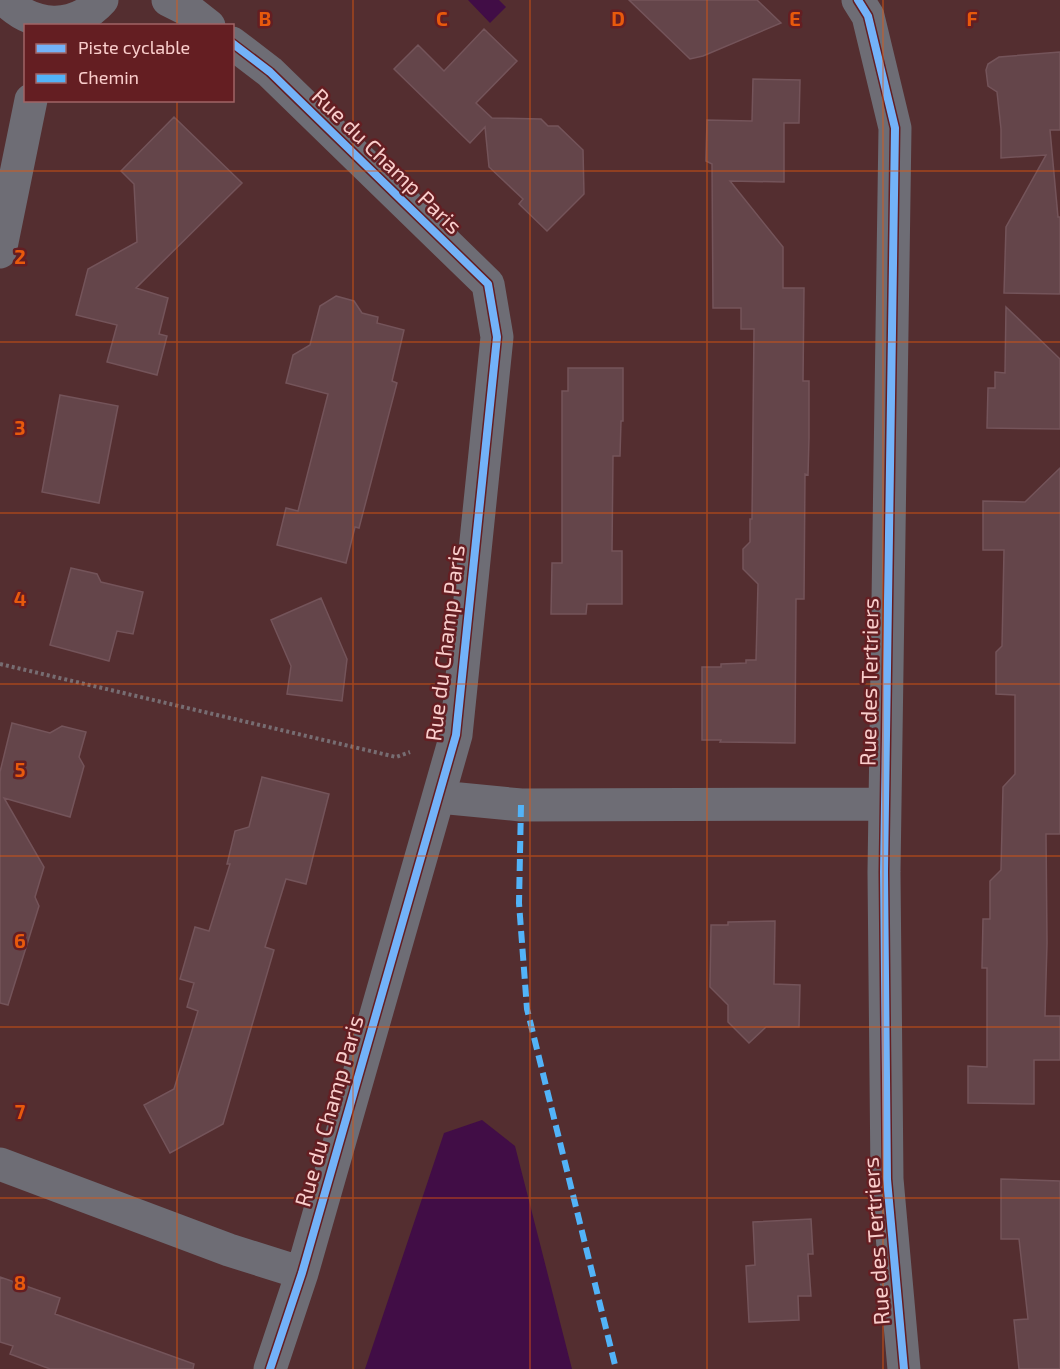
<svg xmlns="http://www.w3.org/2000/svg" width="1060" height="1369" viewBox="0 0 1060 1369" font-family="'Exo 2',sans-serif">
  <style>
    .water { fill: #410d46 }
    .building { fill: #64454a; stroke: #74545a; stroke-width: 1.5 }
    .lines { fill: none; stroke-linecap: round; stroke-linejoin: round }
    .path { stroke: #776d72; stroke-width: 4; stroke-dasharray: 3 3; stroke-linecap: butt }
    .street { stroke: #6e6d75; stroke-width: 33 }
    .quiet { stroke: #52b3f8; stroke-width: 6; stroke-dasharray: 12 6; stroke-linecap: butt }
    .cycleway-casing { stroke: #641e22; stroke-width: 11 }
    .cycleway { stroke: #73b2f8; stroke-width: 8 }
    .grid { fill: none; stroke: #e8590c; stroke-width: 1.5; stroke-opacity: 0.55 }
    .labels { text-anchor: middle; stroke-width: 5; stroke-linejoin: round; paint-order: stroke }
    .street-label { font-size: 22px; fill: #facecc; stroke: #641e22 }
    .grid-label { font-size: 20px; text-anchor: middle; font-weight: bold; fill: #e8590c; stroke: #641e22; stroke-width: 5; stroke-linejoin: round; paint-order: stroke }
  </style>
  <rect width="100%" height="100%" fill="#542e30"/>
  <path class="water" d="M 468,0 L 499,0 L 506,7 L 490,23 Z
    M 482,1120 L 515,1146 L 572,1369 L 365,1369 L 444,1133 Z"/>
  <path class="building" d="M 629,0 L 757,0 L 781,23 L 703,56 L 690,59 Z
    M 484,29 L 517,61 L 476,103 L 492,118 L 541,119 L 548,126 L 558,126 L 583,150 L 584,194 L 547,231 L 519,204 L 523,199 L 489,167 L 485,127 L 470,143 L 394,69 L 418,45 L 444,71 Z
    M 1060,52 L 1060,130 L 1050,130 L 1058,217 L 1060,217 L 1060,294 L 1004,293 L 1006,227 L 1046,155 L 1001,158 L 1001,129 L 997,92 L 988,86 L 986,70 L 988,64 L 999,57 Z
    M 753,79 L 800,80 L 799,123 L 784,123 L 784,182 L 730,181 L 783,247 L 783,288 L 804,288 L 803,381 L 809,381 L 809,438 L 808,475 L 805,474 L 804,599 L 796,599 L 795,743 L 720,742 L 721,740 L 702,740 L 702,667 L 721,667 L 721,664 L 746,663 L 746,660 L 756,660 L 758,584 L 743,569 L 743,549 L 750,542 L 750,519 L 752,519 L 754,329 L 741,329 L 741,308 L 713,308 L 712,164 L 706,161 L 707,120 L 752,121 Z
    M 174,117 L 242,183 L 136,288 L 168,298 L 159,334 L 167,336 L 157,375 L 107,362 L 117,325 L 76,315 L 88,269 L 137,242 L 134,184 L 121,171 Z
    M 336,296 L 354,301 L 362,313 L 378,317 L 377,323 L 404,330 L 392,381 L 397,383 L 359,528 L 355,527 L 346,563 L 277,545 L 286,508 L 298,511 L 328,394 L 286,383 L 293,355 L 310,345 L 320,306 Z
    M 1006,307 L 1060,359 L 1060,429 L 987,428 L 988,388 L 995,388 L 995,372 L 1005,373 Z
    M 568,368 L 623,368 L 623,421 L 621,421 L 620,456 L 613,456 L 612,551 L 622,551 L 622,604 L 587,604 L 586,614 L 551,614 L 552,563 L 562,563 L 562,391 L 568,391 Z
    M 60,395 L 118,406 L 99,503 L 42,492 Z
    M 1060,468 L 1060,834 L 1046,834 L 1047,943 L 1045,1016 L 1060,1016 L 1060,1060 L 1034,1060 L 1034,1104 L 968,1103 L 968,1066 L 987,1067 L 987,968 L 982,968 L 983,919 L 990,919 L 990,881 L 1001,870 L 1003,787 L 1015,774 L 1015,695 L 996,694 L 996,652 L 1002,646 L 1004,550 L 983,550 L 983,501 L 1025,502 Z
    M 71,568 L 97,574 L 101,582 L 143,592 L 133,634 L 117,631 L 109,661 L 50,645 Z
    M 321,598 L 347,659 L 342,701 L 287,694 L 291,666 L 271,620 Z
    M 12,723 L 50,733 L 62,726 L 86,732 L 79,757 L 84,766 L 70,817 L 4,798 L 44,867 L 35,897 L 39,906 L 8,1005 L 0,1003 L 0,772 Z
    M 262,777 L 329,794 L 306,884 L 286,879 L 265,947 L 274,950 L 223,1124 L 170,1153 L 144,1105 L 174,1089 L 198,1011 L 187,1007 L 194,983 L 180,979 L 195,927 L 209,931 L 230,864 L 227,864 L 235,831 L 249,827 Z
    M 775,921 L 774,984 L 800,985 L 799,1027 L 766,1027 L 749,1043 L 728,1022 L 728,1005 L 710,987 L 711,925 L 728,925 L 728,922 Z
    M 1001,1179 L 1060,1181 L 1060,1369 L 1019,1369 L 1014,1320 L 1028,1319 L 1019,1239 L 1001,1239 Z
    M 811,1219 L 813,1254 L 808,1254 L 811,1296 L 798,1296 L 799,1320 L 749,1322 L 746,1266 L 755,1265 L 753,1222 Z
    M 0,1277 L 60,1298 L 55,1314 L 194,1364 L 193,1369 L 50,1369 L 10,1354 L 13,1346 L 0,1342 Z"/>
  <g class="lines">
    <path class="path" d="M 0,664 L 396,757 L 410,752"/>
    <path class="street" d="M 5,0 C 33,28 74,31 102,0
      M 168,0 L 190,11 L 209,26
      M 858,0 L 868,16 L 895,128 L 884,872 L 887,1179 L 904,1369
      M 232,43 L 270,72 L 488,284 L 497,337 L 456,735 L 302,1273 L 270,1369
      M 0,252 L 31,100
      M 439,797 L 521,805 L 885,804
      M 0,1164 L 229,1250 L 302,1273"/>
    <path class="quiet" d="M 521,805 L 519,903 L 527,1009 L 616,1369"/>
    <g class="cycleway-casing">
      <path id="cycleway" d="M 858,0 L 868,16 L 895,128 L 884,872 L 887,1179 L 904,1369
        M 232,43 L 270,72 L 488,284 L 497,337 L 456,735 L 302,1273 L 270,1369"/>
    </g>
    <use href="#cycleway" class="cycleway"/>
  </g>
  <path class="grid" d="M 177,0 L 177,26M 353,0 L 353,1369M 530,0 L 530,1369M 707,0 L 707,1369M 883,0 L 883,1369M 177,100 L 177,1369M 0,171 L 1060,171M 0,342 L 1060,342M 0,513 L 1060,513M 0,684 L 1060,684M 0,856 L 1060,856M 0,1027 L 1060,1027M 0,1198 L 1060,1198"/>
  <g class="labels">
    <g class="street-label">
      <text transform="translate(387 161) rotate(44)" y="8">Rue du Champ Paris</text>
      <text transform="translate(445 643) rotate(-83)" y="8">Rue du Champ Paris</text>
      <text transform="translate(869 682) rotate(-89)" y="8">Rue des Tertriers</text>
      <text transform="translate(329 1111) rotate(-74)" y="8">Rue du Champ Paris</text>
      <text transform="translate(876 1241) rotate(-94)" y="8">Rue des Tertriers</text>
    </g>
  </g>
  <g class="grid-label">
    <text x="265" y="26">B</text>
    <text x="442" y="26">C</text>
    <text x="618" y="26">D</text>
    <text x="795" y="26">E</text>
    <text x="972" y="26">F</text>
    <text x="20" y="264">2</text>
    <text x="20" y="435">3</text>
    <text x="20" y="606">4</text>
    <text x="20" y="777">5</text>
    <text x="20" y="948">6</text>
    <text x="20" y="1119">7</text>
    <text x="20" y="1290">8</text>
  </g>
  <rect x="24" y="24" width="210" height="78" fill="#641e22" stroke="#a06466" stroke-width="1.5"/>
  <rect x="36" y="44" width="30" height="9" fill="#73b2f8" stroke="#a06466" stroke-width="1.5"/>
  <text x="78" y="54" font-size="18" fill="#facecc">Piste cyclable</text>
  <rect x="36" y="74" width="30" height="9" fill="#52b3f8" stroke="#a06466" stroke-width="1.5"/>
  <text x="78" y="84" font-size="18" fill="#facecc">Chemin</text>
</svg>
